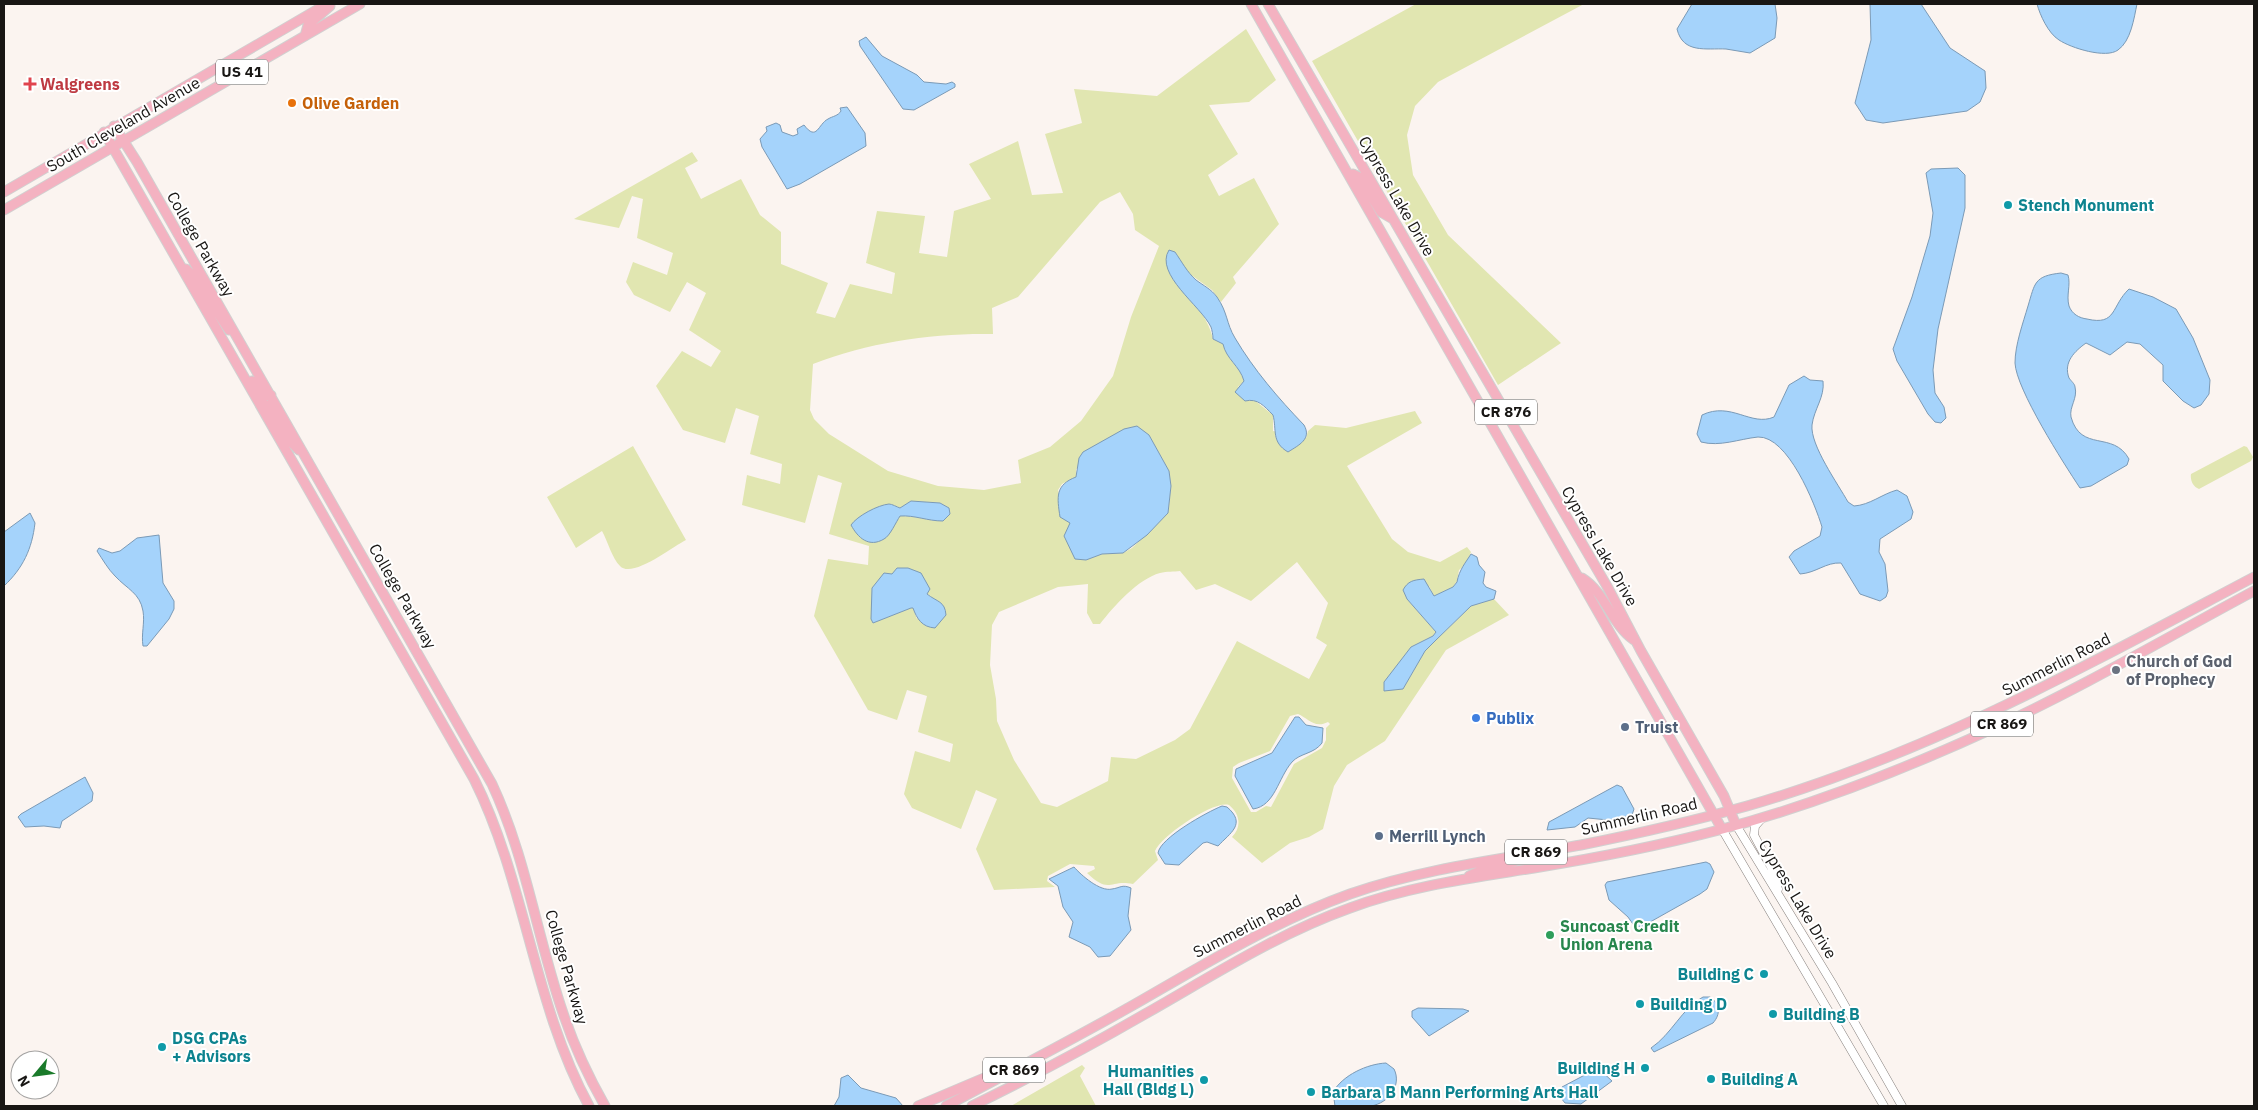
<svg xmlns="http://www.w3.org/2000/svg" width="2258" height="1110" viewBox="0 0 2258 1110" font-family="'IBM Plex Sans',sans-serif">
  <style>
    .green { fill: #e1e6b1; fill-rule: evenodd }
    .water { fill: #a5d3fb; stroke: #7b9ab6 }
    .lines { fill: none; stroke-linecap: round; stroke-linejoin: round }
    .secondary-casing { stroke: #88827f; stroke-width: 9 }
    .primary-casing { stroke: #d1d0d0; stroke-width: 11 }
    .secondary { stroke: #fff; stroke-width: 8 }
    .primary { stroke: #f4b2c1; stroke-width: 9 }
    .health-dot { fill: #e0444e; stroke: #fff; stroke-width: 2 }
    .food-dot { fill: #e8710a; stroke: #fff; stroke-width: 2 }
    .culture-dot { fill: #0f9aa8; stroke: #fff; stroke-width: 2 }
    .worship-dot { fill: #6b7280; stroke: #fff; stroke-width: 2 }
    .shop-dot { fill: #3f7fe0; stroke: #fff; stroke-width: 2 }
    .service-dot { fill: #5c6f8a; stroke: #fff; stroke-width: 2 }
    .leisure-dot { fill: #2e9e5b; stroke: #fff; stroke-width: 2 }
    .labels { text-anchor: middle; stroke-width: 4; stroke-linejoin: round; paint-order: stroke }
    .shield { fill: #fff; stroke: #5d5c5a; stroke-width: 1 }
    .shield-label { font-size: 15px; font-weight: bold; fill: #181614 }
    .health-label { font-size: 16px; font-weight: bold; fill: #be3a42; stroke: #fff; text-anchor: start }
    .food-label { font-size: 16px; font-weight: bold; fill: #c56008; stroke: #fff; text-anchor: start }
    .street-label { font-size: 16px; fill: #181614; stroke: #fff }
    .culture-label { font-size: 16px; font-weight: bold; fill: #0d838f; stroke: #fff; text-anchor: start }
    .worship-label { font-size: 16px; font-weight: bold; fill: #5b616d; stroke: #fff; text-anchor: start }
    .shop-label { font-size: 16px; font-weight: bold; fill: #366cbe; stroke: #fff; text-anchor: start }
    .service-label { font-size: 16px; font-weight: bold; fill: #4e5e75; stroke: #fff; text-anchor: start }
    .leisure-label { font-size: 16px; font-weight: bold; fill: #27864d; stroke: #fff; text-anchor: start }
  </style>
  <rect width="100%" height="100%" fill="#fbf4f0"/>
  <path class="green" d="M 1416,4 L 1584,4 L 1438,82 L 1415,106 L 1407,135 L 1413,175 L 1448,235 L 1561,343 L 1498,385 L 1312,61 Z
    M 1246,29 L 1276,80 L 1249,102 L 1209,105 L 1238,154 L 1208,175 L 1219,196 L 1254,178 L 1279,224 L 1233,277 L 1236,283 L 1221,302 L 1212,290 L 1187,272 L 1175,252 L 1172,278 C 1188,296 1208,315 1213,339 L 1223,344 C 1226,359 1240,366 1244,381 L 1238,387 L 1273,415 L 1273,431 L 1306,438 L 1308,431 L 1315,425 L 1346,428 L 1415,411 L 1422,423 L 1347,466 L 1392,539 L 1408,552 L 1440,562 L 1467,547 L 1471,552 L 1467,563 L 1459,570 L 1457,581 L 1453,587 L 1434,596 L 1429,586 L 1407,599 L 1436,632 L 1433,636 L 1411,647 L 1403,689 L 1425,651 L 1436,640 L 1471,606 L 1494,599 L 1509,615 L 1446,650 L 1385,741 L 1347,765 L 1334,786 L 1323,829 L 1309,837 L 1290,843 L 1262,863 L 1232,837 C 1242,827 1240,814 1229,805 C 1214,800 1161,836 1155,851 L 1158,860 L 1133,884 C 1109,879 1110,895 1087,873 L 1095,869 L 1094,866 L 1070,864 L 1048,876 L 1047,881 L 1055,887 L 994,890 L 976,849 L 997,799 L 976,790 L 961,829 L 912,808 L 904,794 L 915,751 L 950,762 L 953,744 L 918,732 L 927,696 L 907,690 L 897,720 L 868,710 L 814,616 L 828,559 L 868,565 L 869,546 L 829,534 L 842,483 L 818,475 L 805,523 L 742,505 L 747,475 L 780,484 L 782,464 L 750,454 L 759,416 L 736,408 L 725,443 L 683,430 L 656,386 L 682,351 L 711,367 L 721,351 L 689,330 L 706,293 L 687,282 L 670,312 L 634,295 L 626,282 L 633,262 L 667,275 L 673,253 L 637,238 L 643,199 L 632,196 L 619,228 L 574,219 L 692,152 L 698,161 L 685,168 L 701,199 L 741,179 L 760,215 L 781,232 L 781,264 L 828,283 L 816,313 L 835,318 L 850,284 L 892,294 L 895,273 L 866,263 L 877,211 L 925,216 L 919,253 L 947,257 L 954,211 L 991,199 L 969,164 L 1018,141 L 1032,195 L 1063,193 L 1045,134 L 1082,123 L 1074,89 L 1157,96 ZM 1120,192 L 1133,214 L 1135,230 L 1159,246 L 1131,317 L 1113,376 L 1081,421 L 1050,447 L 1018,460 L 1021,483 L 984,490 L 938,486 L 888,471 L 829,434 L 814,419 L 810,410 L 813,364 C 870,342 932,333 993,334 L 992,308 L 1018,297 L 1100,202 ZM 1149,435 L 1169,471 L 1171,486 L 1168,513 L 1132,548 L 1123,553 L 1102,554 L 1086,560 L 1070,523 L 1066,519 L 1058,490 L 1062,484 L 1076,477 L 1076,469 ZM 911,501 L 940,503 L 949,508 L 950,513 L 943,521 C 927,521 915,515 900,516 L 884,539 L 877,541 L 879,507 L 890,504 L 900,508 ZM 1297,562 L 1328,603 L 1316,638 L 1327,645 L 1309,679 L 1237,641 L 1190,729 L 1175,740 L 1136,759 L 1111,757 L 1108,781 L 1057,807 L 1041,803 L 1014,760 L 997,721 L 996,699 L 990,665 L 992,625 L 999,612 L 1058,587 L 1088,584 L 1087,613 L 1093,624 L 1100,624 C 1114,606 1138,579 1160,573 C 1167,571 1174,572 1180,571 L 1196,590 L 1215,584 L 1251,601 ZM 908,568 C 922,575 921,589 932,598 L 917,619 L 913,608 L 911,608 L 873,623 L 871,612 L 884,573 L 892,574 ZM 1298,714 C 1308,718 1314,729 1328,722 L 1330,724 L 1326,728 L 1326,740 L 1322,748 L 1294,764 L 1271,807 L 1266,806 L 1256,812 L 1251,812 L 1232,778 L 1233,767 L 1239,763 L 1270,751 L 1290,716 Z
    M 633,446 L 686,540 C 672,547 632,579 620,566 C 612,558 608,542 602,531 L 576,548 L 547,497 Z
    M 2244,446 L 2247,447 L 2253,457 L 2251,461 L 2199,489 C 2193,487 2190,480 2191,474 Z
    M 1082,1065 L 1085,1068 L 1080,1076 L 1096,1106 L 1011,1106 Z"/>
  <path class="water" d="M 1692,4 L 1775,4 L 1777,18 L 1775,38 L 1750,53 C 1742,52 1734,50 1726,49 C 1706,48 1683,54 1677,29 Z
    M 1870,4 L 1921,4 L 1950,48 L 1985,71 L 1986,88 L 1980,102 L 1967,111 L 1883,123 L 1866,120 L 1855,103 L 1871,40 Z
    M 2037,4 L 2137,4 C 2134,18 2131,41 2118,50 C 2106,59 2071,48 2059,40 C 2048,33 2040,15 2037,4 Z
    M 866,37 L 882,56 L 917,75 L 924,82 L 946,84 L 952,82 L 955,84 L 955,87 L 914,110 L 903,109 L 860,46 L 859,41 Z
    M 847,107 L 865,133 L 866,146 L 800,184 L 787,189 L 762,147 L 760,139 L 767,131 L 766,127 L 776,123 L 780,125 L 782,132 L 793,136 L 798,134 L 797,129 L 804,125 C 817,142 818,124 828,119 C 833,116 838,116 841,111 L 840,108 Z
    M 1958,168 L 1965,175 L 1965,208 L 1938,329 L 1933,370 L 1935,393 L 1944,407 L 1946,418 L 1941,423 L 1935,422 L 1928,414 L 1897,361 L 1893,349 L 1912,297 L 1930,236 L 1933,213 L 1926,173 L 1931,169 Z
    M 1169,250 L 1175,252 C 1182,262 1187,272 1196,280 C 1204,286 1211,289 1217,297 C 1228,313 1226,323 1235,338 C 1254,370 1278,398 1304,425 C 1312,439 1299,445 1288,452 C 1271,442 1277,430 1273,415 C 1264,406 1258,398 1245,401 L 1235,392 L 1244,381 C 1240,366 1226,359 1223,344 L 1213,339 C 1213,335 1212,330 1211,327 C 1201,306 1154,274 1169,250 Z
    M 2061,273 L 2068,275 C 2071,285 2066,295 2069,306 C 2072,314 2079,318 2087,319 C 2117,326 2111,306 2129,289 L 2153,297 L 2176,309 L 2193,338 L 2210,380 L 2209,394 L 2201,405 L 2194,408 L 2183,401 L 2163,381 L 2163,365 L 2140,344 L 2127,342 L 2110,355 L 2086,343 C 2075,351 2063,362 2069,378 C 2071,381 2075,384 2075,387 C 2078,398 2069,407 2071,417 C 2081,453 2113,430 2129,459 L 2127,465 L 2091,486 L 2080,488 C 2064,464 2016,389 2015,363 C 2015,345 2023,323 2028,306 C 2035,283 2034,276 2061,273 Z
    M 1804,376 L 1810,380 L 1823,381 C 1825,397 1814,409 1812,425 C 1810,445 1838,484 1848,502 L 1854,506 C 1870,505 1882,494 1897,490 L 1907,496 L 1913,512 L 1911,519 L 1880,539 L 1879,552 L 1885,564 L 1888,591 L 1886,597 L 1880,601 L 1860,594 L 1841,563 C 1826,562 1816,573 1800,574 L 1789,557 L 1794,551 L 1820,536 L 1822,527 C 1815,504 1788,436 1758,437 C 1739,439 1720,447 1701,442 L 1697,434 L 1702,415 C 1731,401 1751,427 1774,417 L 1789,385 Z
    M 1137,426 L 1149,435 L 1169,471 L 1171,486 L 1168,513 L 1147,535 L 1123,553 L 1102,554 L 1086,560 L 1075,559 L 1064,536 L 1070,523 L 1060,517 C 1057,497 1055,485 1076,477 L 1079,458 L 1083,452 L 1124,429 Z
    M 911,501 L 940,503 L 949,508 L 950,514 L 943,521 C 927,521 915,515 900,516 C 896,522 890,536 884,539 C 869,548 858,538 851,525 C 857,516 878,505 889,504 C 892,504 897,507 900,508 Z
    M 30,513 L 35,523 C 32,549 23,568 4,586 L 4,532 Z
    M 159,535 L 163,583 L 174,601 L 174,609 L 169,619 L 147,646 L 143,646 C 141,634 145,623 143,611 C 140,593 127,589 115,576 C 108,569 103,560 97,551 L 99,548 L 112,553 L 120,551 L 137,538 Z
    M 1471,554 L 1477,557 L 1479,565 L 1485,572 L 1483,583 L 1486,587 L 1496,591 L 1494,599 L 1471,606 L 1436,640 L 1425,651 L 1403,689 L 1384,691 L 1384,682 L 1411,647 L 1433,636 L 1436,632 L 1407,599 L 1403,590 C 1408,581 1413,580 1424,579 L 1434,596 L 1453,587 L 1457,582 C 1459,570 1466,562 1471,554 Z
    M 897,568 L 908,568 L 921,573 L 930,589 L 927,594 C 937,602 945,601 946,615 L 935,628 C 922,627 917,619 913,608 L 911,608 L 873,623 L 871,619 L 872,588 L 884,573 L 892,574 Z
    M 1295,717 L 1299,717 L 1306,725 L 1323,728 L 1322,743 C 1314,754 1300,753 1292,762 C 1278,778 1275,806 1253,809 L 1235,776 L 1236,769 L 1272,753 Z
    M 85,777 L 93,793 L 92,801 L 62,821 L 60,828 L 44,826 L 25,827 L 18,817 L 21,814 Z
    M 1617,785 L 1622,787 L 1634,809 L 1632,815 L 1608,820 L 1588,818 L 1575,827 L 1547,830 L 1549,822 Z
    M 1222,806 L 1227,807 C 1247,824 1230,833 1218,846 L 1207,842 L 1203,843 L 1179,865 L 1165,864 L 1158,853 C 1160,838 1207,812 1222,806 Z
    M 1706,862 L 1710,864 L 1714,872 L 1707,889 L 1700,894 L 1643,926 L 1635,927 L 1628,917 L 1609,900 L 1605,885 L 1607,882 Z
    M 1074,867 C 1081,875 1100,892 1112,889 C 1120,888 1122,884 1131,888 L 1128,916 L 1131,930 L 1110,956 L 1098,957 L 1090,947 L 1069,937 L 1073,922 L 1063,907 L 1058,886 L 1049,879 Z
    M 1703,997 L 1710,997 C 1720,1004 1721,1014 1713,1023 L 1654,1052 L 1651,1048 C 1672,1034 1682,1008 1703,997 Z
    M 1418,1008 L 1463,1009 L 1469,1011 L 1429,1036 L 1412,1017 L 1412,1011 Z
    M 1386,1063 L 1394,1069 C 1402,1085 1389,1103 1371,1106 C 1360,1108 1347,1106 1335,1106 L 1333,1092 C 1343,1075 1367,1064 1386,1063 Z
    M 1598,1068 L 1612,1081 L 1581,1104 L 1565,1103 L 1561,1098 L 1562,1087 Z
    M 848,1075 L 861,1088 L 896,1098 L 903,1106 L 834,1106 L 839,1097 L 841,1078 Z"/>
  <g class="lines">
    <g class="secondary-casing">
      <path id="secondary" d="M 1762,818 L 1755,826 L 1754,835 L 1772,869 L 1778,889
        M 1736,825 L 1832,983 L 1902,1106
        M 1722,829 L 1884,1106"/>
    </g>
    <g class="primary-casing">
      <path id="primary" d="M 1251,4 L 1722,829
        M 1268,4 L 1608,588 L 1641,651 L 1724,796 L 1736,825
        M 305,36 L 308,25 L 330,6
        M 114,126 L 137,162 L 492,784 C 526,857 537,937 563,1013 C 574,1046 588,1076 605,1106
        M 104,132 L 474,779 C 526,883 533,1003 589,1106
        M 1353,174 L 1359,177 L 1381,212 L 1393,219
        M 4,192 L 327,4
        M 4,210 L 360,4
        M 186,269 L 194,277 L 229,330
        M 252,381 L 264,397 L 271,395
        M 260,404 L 269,406 L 287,438 L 299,450
        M 1582,578 C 1606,593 1611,624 1634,640
        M 1469,876 C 1487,865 1510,866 1529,856
        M 918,1106 L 996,1073
        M 946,1106 C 1006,1074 1068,1042 1128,1008 C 1200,967 1272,922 1350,894 C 1424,868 1504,859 1581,845 C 1636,834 1693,821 1747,806 C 1928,754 2089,664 2254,577
        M 972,1106 C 1031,1077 1088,1047 1145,1014 C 1212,976 1277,934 1350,908 C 1409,886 1472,878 1534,868 C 1596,858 1658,846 1719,830 C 1814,805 1905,769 1994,728 C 2083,687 2168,637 2254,591"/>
    </g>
    <use href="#secondary" class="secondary"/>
    <use href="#primary" class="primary"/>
  </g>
  <path class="health-dot" d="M27.5 76.5h5v5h5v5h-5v5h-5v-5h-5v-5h5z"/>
  <circle class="food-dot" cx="292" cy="103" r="5"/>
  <g class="culture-dot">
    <circle cx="2008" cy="205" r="5"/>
    <circle cx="1764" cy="974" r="5"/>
    <circle cx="1640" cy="1004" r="5"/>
    <circle cx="1773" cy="1014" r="5"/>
    <circle cx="162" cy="1047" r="5"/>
    <circle cx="1645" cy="1068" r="5"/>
    <circle cx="1711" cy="1079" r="5"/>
    <circle cx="1204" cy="1080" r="5"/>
    <circle cx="1311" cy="1092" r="5"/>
  </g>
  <circle class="worship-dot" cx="2116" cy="670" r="5"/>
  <circle class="shop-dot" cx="1476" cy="718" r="5"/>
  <g class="service-dot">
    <circle cx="1625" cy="727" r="5"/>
    <circle cx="1379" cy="836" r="5"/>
  </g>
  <circle class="leisure-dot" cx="1550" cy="935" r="5"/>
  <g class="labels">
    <g class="shield">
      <rect x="216" y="59.5" width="52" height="25" rx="4"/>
      <rect x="1475" y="399.5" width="62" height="25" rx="4"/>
      <rect x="1971" y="711.5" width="62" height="25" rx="4"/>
      <rect x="1505" y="839.5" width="62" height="25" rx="4"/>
      <rect x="983" y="1057.5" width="62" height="25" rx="4"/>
    </g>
    <g class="shield-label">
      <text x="242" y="77">US 41</text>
      <text x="1506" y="417">CR 876</text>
      <text x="2002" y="729">CR 869</text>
      <text x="1536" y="857">CR 869</text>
      <text x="1014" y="1075">CR 869</text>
    </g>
    <g class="health-label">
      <text x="40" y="90">Walgreens</text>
    </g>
    <g class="food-label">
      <text x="302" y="109">Olive Garden</text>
    </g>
    <g class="street-label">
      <text transform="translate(123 124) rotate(-30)" y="6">South Cleveland Avenue</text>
      <text transform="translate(1397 196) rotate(60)" y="6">Cypress Lake Drive</text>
      <text transform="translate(201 244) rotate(60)" y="6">College Parkway</text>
      <text transform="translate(1600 546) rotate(60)" y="6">Cypress Lake Drive</text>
      <text transform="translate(403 596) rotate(60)" y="6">College Parkway</text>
      <text transform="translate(2056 664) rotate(-27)" y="6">Summerlin Road</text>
      <text transform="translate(1639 816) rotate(-13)" y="6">Summerlin Road</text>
      <text transform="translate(1798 899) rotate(59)" y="6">Cypress Lake Drive</text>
      <text transform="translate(1247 926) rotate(-27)" y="6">Summerlin Road</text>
      <text transform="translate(567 967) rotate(74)" y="6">College Parkway</text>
    </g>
    <g class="culture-label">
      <text x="2018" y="211">Stench Monument</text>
      <text x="1754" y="980" text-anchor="end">Building C</text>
      <text x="1650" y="1010">Building D</text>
      <text x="1783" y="1020">Building B</text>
      <text x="172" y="1044">DSG CPAs<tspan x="172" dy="18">+ Advisors</tspan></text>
      <text x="1635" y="1074" text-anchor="end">Building H</text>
      <text x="1194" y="1077" text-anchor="end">Humanities<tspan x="1194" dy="18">Hall (Bldg L)</tspan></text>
      <text x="1721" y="1085">Building A</text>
      <text x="1321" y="1098">Barbara B Mann Performing Arts Hall</text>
    </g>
    <g class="worship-label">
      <text x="2126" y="667">Church of God<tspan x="2126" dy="18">of Prophecy</tspan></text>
    </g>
    <g class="shop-label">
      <text x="1486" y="724">Publix</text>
    </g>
    <g class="service-label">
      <text x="1635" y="733">Truist</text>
      <text x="1389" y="842">Merrill Lynch</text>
    </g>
    <g class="leisure-label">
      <text x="1560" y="932">Suncoast Credit<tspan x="1560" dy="18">Union Arena</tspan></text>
    </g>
  </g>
  <rect width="2258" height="1110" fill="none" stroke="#181614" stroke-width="10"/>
  <g transform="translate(35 1075) rotate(241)"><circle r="24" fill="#ffffff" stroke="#a3a2a1"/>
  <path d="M0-4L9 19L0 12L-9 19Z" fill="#1a7a2a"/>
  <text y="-8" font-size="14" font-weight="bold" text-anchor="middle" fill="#181614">N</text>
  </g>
</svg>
